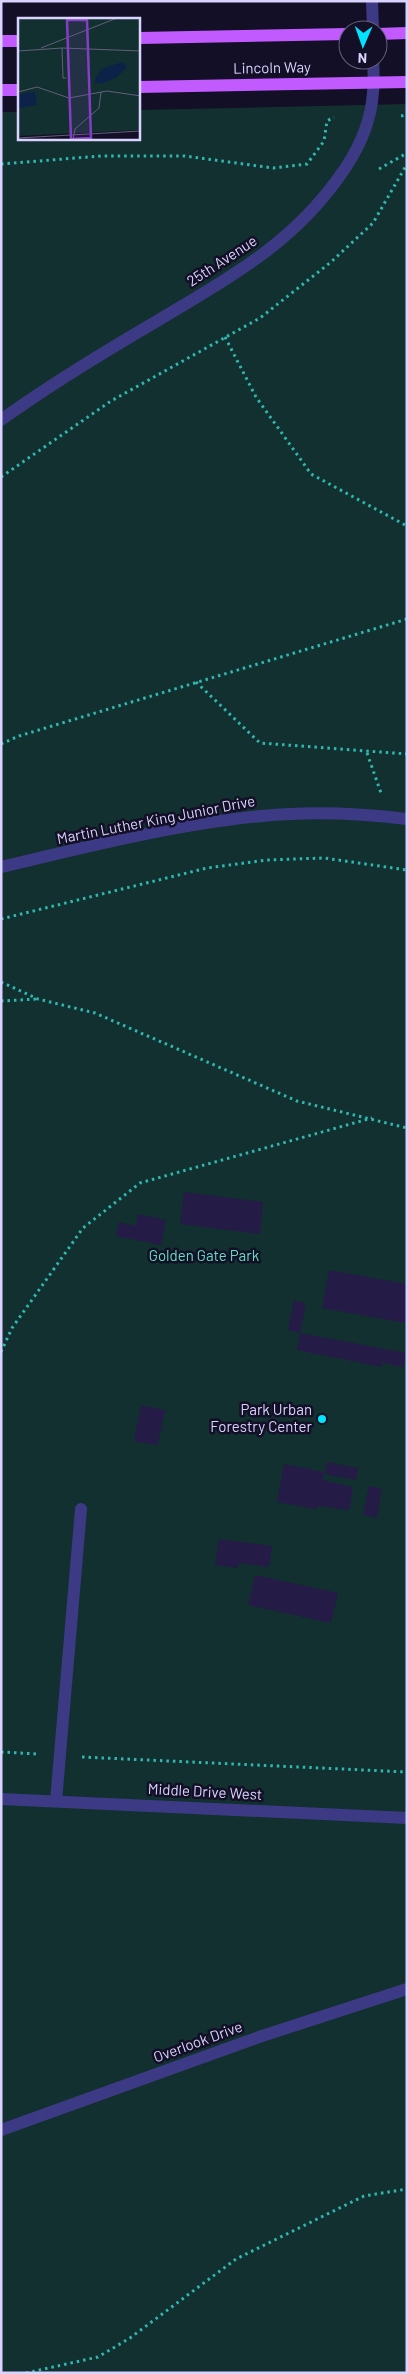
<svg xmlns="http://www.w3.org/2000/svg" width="408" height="2374" viewBox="0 0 408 2374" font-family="Barlow,sans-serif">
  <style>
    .green { fill: #12302f }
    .building { fill: #241b47 }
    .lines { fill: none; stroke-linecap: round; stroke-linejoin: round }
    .path { stroke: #2fb8b0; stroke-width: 3; stroke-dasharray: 2.5 4; stroke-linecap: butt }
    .minor { stroke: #3d3a85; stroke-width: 12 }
    .major { stroke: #c25bff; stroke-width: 12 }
    .poi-dot { fill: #00e5ff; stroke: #130f26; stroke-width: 2 }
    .labels { text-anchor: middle; stroke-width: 5; stroke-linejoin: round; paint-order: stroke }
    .street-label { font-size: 15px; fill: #d9d4ff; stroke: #130f26 }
    .park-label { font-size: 15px; fill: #5fe0c0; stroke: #130f26 }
    .poi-label { font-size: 15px; fill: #d9d4ff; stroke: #130f26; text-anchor: end }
    .inset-road { fill: none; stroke: #625e7d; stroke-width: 1 }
    .view { fill: #843dc5; fill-opacity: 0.15; stroke: #843dc5; stroke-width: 2.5 }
    .inset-edge { fill: none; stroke: #d9d4ff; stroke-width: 2.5 }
  </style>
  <rect width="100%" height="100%" fill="#130f26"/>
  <path class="green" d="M 407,104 L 407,2373 L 1,2373 L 1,112 L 19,112 L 19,139 L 139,139 L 139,110 Z"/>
  <path class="building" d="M 184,1192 L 263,1202 L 260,1234 L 180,1224 Z
    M 138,1214 L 166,1220 L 161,1245 L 116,1236 L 119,1222 L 136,1226 Z
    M 329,1270 L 407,1284 L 406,1323 L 322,1308 Z
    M 294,1300 L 306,1303 L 300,1333 L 406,1353 L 403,1367 L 382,1363 L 382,1367 L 297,1350 L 300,1333 L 288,1330 Z
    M 141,1405 L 165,1410 L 158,1445 L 134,1441 Z
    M 327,1462 L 358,1468 L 356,1480 L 325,1474 Z
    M 284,1464 L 324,1472 L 323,1480 L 353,1487 L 349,1510 L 318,1506 L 317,1509 L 277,1502 Z
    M 369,1486 L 382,1489 L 377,1518 L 363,1515 Z
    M 219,1539 L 272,1546 L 269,1567 L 239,1563 L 238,1568 L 215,1565 Z
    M 255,1575 L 338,1593 L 331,1623 L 248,1605 Z"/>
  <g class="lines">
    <path class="path" d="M 401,116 L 407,115
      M 1,164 L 101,156 L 185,156 L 273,168 L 307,164 L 324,141 L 327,121 L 334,117
      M 379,169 L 407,153
      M 225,337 L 256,397 L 311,474 L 407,526
      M 1,477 L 111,401 L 260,318 L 331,262 L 373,223 L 407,164
      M 196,682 L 260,743 L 407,754
      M 1,744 L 19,736 L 407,619
      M 367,753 L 381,793
      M 1,919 L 207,868 L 267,860 L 324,858 L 407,870
      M 1,982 L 38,999 L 95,1013 L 297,1101 L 407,1128
      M 1,1001 L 37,999
      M 1,1352 L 12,1328 L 83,1228 L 140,1183 L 372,1118
      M 1,1752 L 38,1754
      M 82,1757 L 407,1772
      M 26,2373 L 98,2357 L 130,2338 L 236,2259 L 364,2196 L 407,2189"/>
    <path class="minor" d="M 372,1 L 373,30
      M 1,420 C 51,384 104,352 157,321 C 227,279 291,245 339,177 C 356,154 368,130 372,102 C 374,88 374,74 373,60
      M 1,867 C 86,847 176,824 262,816 C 310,811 359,813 407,819
      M 1,1799 L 407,1818
      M 56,1801 L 81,1509
      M 1,2130 L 262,2036 L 407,1989"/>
    <path class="major" d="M 378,34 L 407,33
      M 139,38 L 348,34
      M 1,41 L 19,41
      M 139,87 L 407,82
      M 1,90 L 19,90"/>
  </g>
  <circle class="poi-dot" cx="322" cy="1419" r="5"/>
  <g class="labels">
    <g class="street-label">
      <text transform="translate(272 68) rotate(-1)" y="5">Lincoln Way</text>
      <text transform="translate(222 261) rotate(-33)" y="5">25th Avenue</text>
      <text transform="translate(156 820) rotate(-11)" y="5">Martin Luther King Junior Drive</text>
      <text transform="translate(205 1792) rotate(3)" y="5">Middle Drive West</text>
      <text transform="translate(198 2042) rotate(-20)" y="5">Overlook Drive</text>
    </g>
    <g class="park-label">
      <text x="204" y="1261">Golden Gate Park</text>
    </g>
    <g class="poi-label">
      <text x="312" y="1415">Park Urban<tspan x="312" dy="17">Forestry Center</tspan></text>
    </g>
  </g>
  <g transform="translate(18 18)">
    <rect width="122" height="122" fill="#130f26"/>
    <path d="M 0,0 L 122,0 L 122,112 L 0,118 Z" fill="#12302f"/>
    <path d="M 105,44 L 109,49 L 99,59 L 83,66 L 76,64 L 83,51 ZM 17,74 L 19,87 L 0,90 L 0,76 Z" fill="#0c2248"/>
    <path class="inset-road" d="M 23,30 L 99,0M 44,30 L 45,60 L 48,60M 0,33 L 44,30 L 123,33M 0,74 L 19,69 L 51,80 L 89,73 L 123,78M 0,120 L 123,113M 55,122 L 57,111 L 81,90 L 83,74"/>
    <path class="view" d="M 49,2 L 69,2 L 73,120 L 53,121 Z"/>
    <rect width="122" height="122" class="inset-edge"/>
  </g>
  <rect width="408" height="2374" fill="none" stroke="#d9d4ff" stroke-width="5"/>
  <g transform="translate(363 45) rotate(182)"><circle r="24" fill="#130f26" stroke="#625e7d"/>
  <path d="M0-4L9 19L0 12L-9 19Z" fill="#00e5ff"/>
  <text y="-8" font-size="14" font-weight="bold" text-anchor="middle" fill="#d9d4ff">N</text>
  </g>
</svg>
